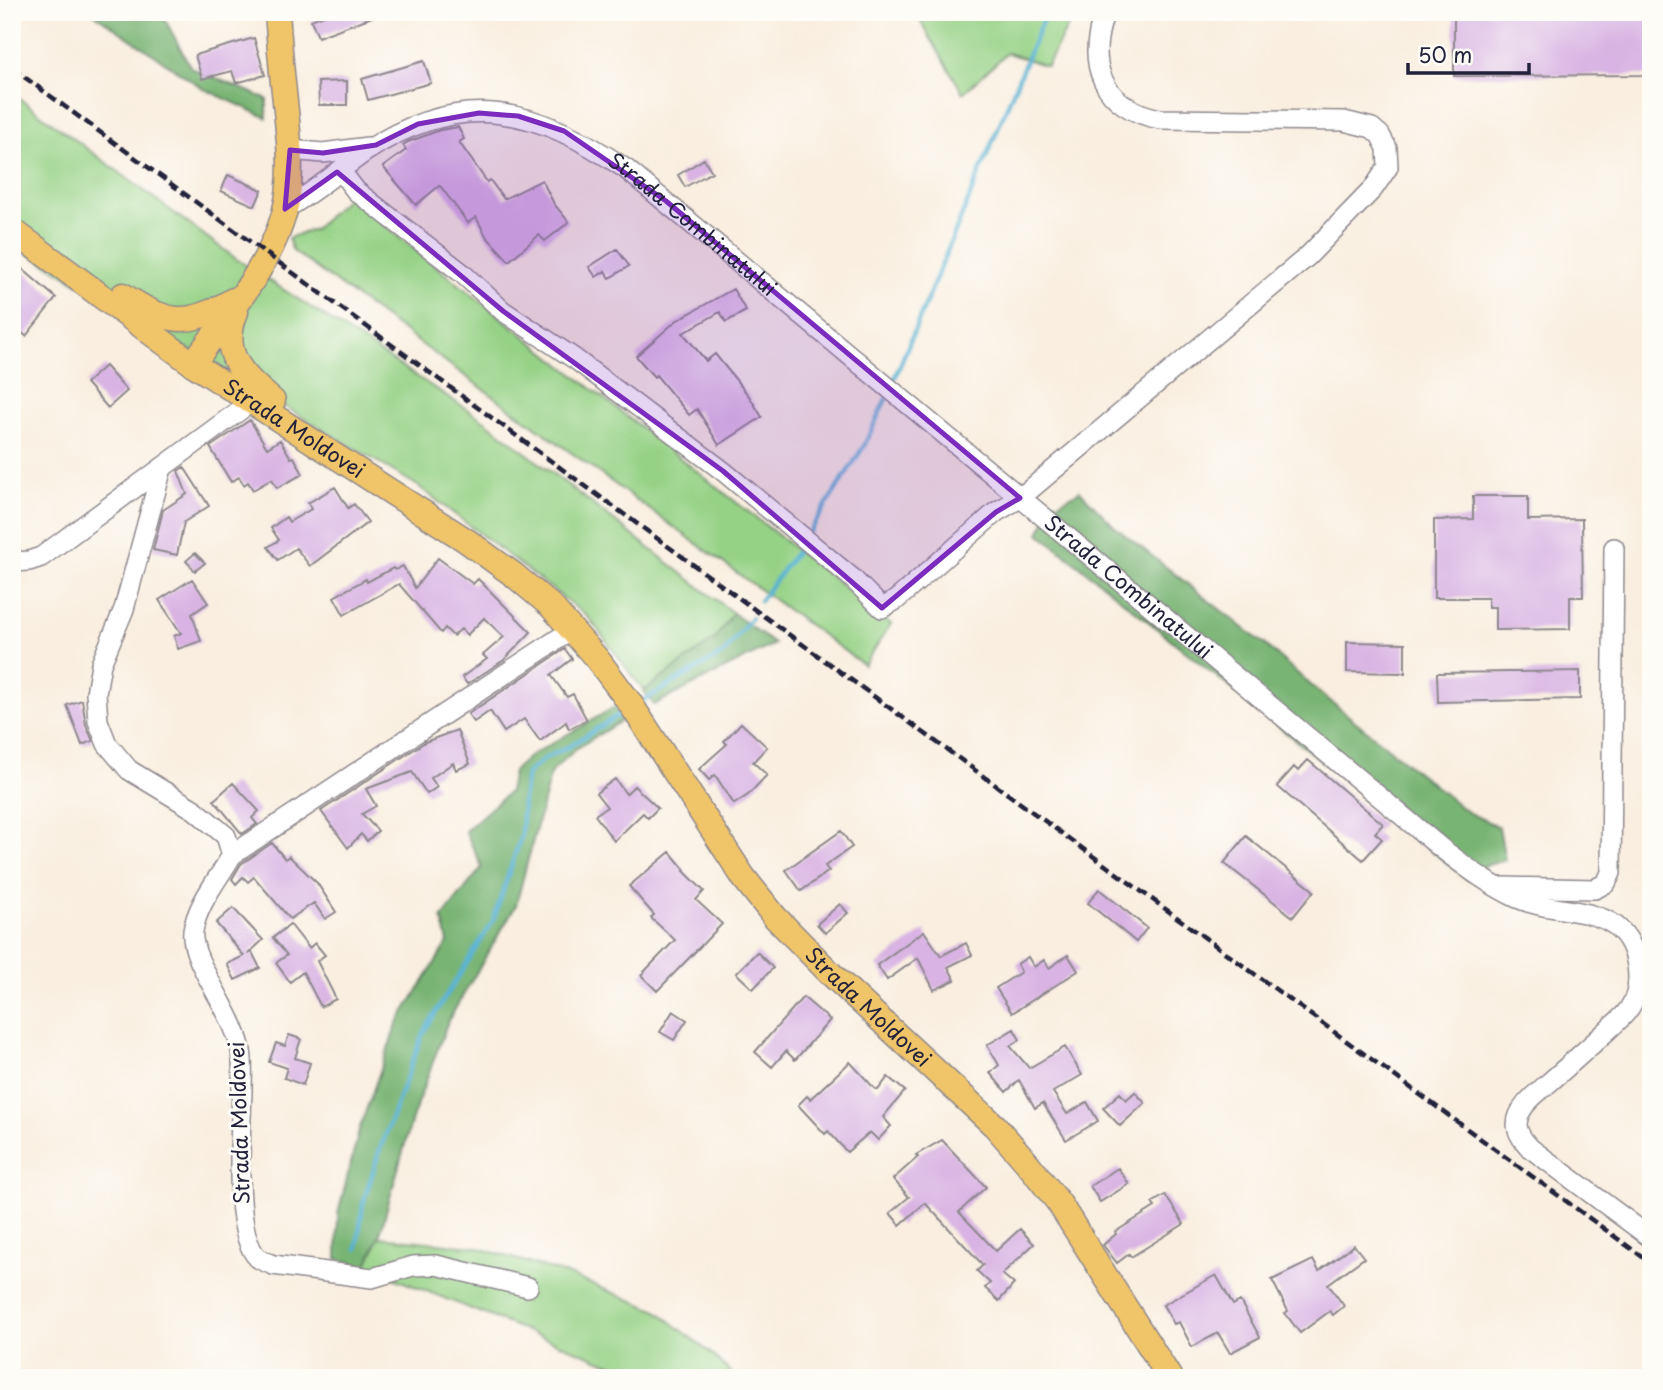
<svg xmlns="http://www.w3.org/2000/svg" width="1663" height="1390" viewBox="0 0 1663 1390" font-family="'Playpen Sans',sans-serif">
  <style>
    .green { fill: #96d286; stroke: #5c7a60; stroke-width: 2 }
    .forest { fill: #78b473; stroke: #4d6b57; stroke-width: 2 }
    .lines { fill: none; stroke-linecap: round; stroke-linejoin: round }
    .stream { stroke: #54b1d2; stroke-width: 4.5 }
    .building { fill: #d8b3e3 }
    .minor-casing { stroke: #8e888d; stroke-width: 22 }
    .major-casing { stroke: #8e888d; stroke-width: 27 }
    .minor { stroke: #fff; stroke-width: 19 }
    .major { stroke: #f0c469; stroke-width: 24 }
    .rail { stroke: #22223b; stroke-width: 4.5; stroke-dasharray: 10 5; stroke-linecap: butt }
    .marked { fill: #7b2cbf; fill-opacity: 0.2; stroke: #7b2cbf; stroke-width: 5; stroke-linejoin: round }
    .labels { text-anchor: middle; stroke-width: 6; stroke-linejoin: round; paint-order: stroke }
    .street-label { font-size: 21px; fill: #22223b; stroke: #fdfcf7 }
  </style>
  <rect width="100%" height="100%" fill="#fdfcf7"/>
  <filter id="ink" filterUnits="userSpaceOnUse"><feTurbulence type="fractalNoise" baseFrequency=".0143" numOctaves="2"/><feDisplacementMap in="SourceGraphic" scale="14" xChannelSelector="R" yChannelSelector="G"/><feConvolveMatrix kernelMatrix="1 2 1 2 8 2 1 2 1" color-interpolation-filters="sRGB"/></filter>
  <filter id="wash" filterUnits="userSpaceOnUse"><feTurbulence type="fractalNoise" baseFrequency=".00686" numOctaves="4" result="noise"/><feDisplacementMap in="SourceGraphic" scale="28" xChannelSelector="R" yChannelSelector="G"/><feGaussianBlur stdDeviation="1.57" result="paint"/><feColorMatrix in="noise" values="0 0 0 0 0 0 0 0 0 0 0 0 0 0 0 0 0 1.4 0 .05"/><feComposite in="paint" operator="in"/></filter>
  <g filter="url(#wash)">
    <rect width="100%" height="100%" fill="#f9eedf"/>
    <path class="green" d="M 915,12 L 1075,12 L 1047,66 L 1007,53 L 963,93 Z
      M 12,93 L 235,258 L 485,421 L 733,613 L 716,639 L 644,691 L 588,617 L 418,486 L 12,244 Z
      M 352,193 L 381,223 L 891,624 L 864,665 L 293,251 L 288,238 L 315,229 Z
      M 379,1237 L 476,1247 L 569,1275 L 656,1310 L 713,1355 L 736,1378 L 645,1378 L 366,1267 Z"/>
    <path class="forest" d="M 91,12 L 161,12 L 191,68 L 267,99 L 267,118 L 204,89 Z
      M 1080,491 L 1114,526 L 1264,644 L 1313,687 L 1467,812 L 1499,827 L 1505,860 L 1481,867 L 1468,880 L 1039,533 L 1053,506 Z
      M 733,613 L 774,644 L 654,705 L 644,691 L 715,639 Z
      M 615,707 L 621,721 L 577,748 L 551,772 L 516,905 L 448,1021 L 412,1119 L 379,1237 L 366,1267 L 337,1259 L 338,1214 L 360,1127 L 397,1024 L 448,942 L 442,918 L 482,867 L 465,831 L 509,792 L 513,771 L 530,756 Z"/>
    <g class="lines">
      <path class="stream" d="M 894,380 L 1046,12
        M 809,532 L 864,446 L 886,399
        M 760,601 L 799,548
        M 639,703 L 724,653 L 751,618
        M 357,1249 L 363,1204 L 379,1152 L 423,1033 L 493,921 L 521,836 L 523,800 L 527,773 L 547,757 L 568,747 L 625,711"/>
    </g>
    <g id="blocks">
      <path class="building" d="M 331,12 L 380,12 L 380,14 L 318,37 L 311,20 Z
        M 1454,12 L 1651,12 L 1651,75 L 1454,76 Z
        M 254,38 L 265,75 L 236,83 L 232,71 L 202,79 L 195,55 Z
        M 424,61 L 431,83 L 368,100 L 362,79 Z
        M 347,81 L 347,105 L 319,105 L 318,82 Z
        M 458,127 L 464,139 L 459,142 L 487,182 L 490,180 L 504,199 L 542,180 L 554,204 L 569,222 L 545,241 L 539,235 L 509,261 L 486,236 L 476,217 L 468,223 L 441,187 L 439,186 L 416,205 L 383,167 L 406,150 L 403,145 L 408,142 L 440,130 Z
        M 704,159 L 712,172 L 685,187 L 678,175 Z
        M 228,175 L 262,190 L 255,206 L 221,191 Z
        M 617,249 L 629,266 L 610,278 L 605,271 L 596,277 L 589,267 Z
        M 12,260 L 56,298 L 26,336 L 12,325 Z
        M 733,289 L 746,311 L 726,322 L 720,312 L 683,333 L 706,361 L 715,354 L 749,396 L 762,417 L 719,445 L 697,409 L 689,415 L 656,375 L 654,377 L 636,356 L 676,321 Z
        M 105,366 L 127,391 L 108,408 L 86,383 Z
        M 250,420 L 267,448 L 280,440 L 291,458 L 294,457 L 303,474 L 277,488 L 272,479 L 253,490 L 248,482 L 244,485 L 239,477 L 231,482 L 210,447 Z
        M 184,467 L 209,506 L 184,522 L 177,555 L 153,550 L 163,510 L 187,494 L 178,471 Z
        M 335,487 L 348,508 L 354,504 L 368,522 L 310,566 L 296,548 L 278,560 L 268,547 L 279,540 L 271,528 L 286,517 L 289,522 L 311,509 L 308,503 Z
        M 1473,496 L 1528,496 L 1528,520 L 1582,519 L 1583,597 L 1570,597 L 1570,629 L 1495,630 L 1495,607 L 1488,607 L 1488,598 L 1434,598 L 1434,520 L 1473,519 Z
        M 195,553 L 205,563 L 195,571 L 186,561 Z
        M 438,558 L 473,584 L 478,579 L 531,632 L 504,660 L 467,684 L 462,677 L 487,659 L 483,655 L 504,637 L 484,618 L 467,635 L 461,629 L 453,636 L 445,628 L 441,633 L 399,584 L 344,615 L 334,597 L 366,579 L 367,582 L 393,568 L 395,570 L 403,566 L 415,588 Z
        M 192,579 L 208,603 L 192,614 L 201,641 L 178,649 L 174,636 L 181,633 L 159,600 Z
        M 1347,642 L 1405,643 L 1405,673 L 1347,672 Z
        M 565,649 L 572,659 L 551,675 L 567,697 L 573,694 L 587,720 L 569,729 L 566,722 L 540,741 L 524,719 L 504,732 L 490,711 L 474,722 L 468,714 Z
        M 1580,671 L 1580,699 L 1438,702 L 1437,673 Z
        M 82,700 L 86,725 L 93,741 L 82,745 L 67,705 Z
        M 741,723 L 767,747 L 753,762 L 767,775 L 748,795 L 734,804 L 715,775 L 709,780 L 699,769 L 727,744 L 724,741 Z
        M 457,730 L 470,764 L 456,770 L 453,763 L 431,778 L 437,787 L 427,794 L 412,772 L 366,789 L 376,806 L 362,814 L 378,831 L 367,841 L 361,834 L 348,848 L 321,811 L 425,742 Z
        M 1308,760 L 1383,824 L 1375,833 L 1382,839 L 1363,860 L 1277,786 L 1294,767 L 1298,771 Z
        M 615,779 L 626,794 L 634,786 L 658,808 L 648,818 L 643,813 L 614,841 L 595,815 L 607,807 L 596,793 Z
        M 233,783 L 259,811 L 252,818 L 257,824 L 242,834 L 214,800 Z
        M 841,831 L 852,847 L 825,866 L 829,871 L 801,891 L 786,870 Z
        M 1246,836 L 1314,891 L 1293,917 L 1224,863 Z
        M 272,843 L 285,859 L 289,856 L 317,883 L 336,912 L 325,919 L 314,903 L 290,919 L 254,877 L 248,882 L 243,877 L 236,884 L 232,879 L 241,864 Z
        M 670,852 L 685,870 L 684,871 L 704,891 L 696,900 L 722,924 L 657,991 L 641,975 L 675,940 L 651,918 L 654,915 L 629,886 Z
        M 1099,889 L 1147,928 L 1136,942 L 1088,903 Z
        M 840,904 L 848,913 L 825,933 L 817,924 Z
        M 233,908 L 263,940 L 248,954 L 252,952 L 260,968 L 235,980 L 227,964 L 244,956 L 216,923 Z
        M 290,924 L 309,948 L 315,943 L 325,955 L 317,961 L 336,999 L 321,1007 L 303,972 L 290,982 L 276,963 L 287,955 L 273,938 Z
        M 924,931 L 941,956 L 966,943 L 972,955 L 948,967 L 955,980 L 934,990 L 918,958 L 887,980 L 877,965 Z
        M 757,952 L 773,968 L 753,989 L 736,973 Z
        M 1068,955 L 1078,971 L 1012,1013 L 996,988 L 1021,972 L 1017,964 L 1028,957 L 1034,967 L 1044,960 L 1049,968 Z
        M 803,997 L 830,1020 L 795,1060 L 786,1051 L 772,1067 L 755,1052 Z
        M 673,1011 L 687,1020 L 674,1040 L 660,1032 Z
        M 1014,1029 L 1020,1040 L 1010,1046 L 1029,1068 L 1065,1047 L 1082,1075 L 1053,1092 L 1067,1114 L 1087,1102 L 1098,1121 L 1066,1140 L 1043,1103 L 1035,1108 L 1019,1080 L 1006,1092 L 990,1073 L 999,1065 L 987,1045 Z
        M 289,1035 L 301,1039 L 295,1058 L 310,1063 L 303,1085 L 284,1078 L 287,1068 L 269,1062 L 276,1043 L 285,1046 Z
        M 850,1062 L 875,1089 L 878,1090 L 888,1077 L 905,1091 L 883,1117 L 891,1126 L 878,1140 L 870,1132 L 847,1152 L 828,1131 L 825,1134 L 798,1105 L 807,1096 L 810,1099 Z
        M 1135,1092 L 1145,1103 L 1120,1126 L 1103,1108 L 1120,1093 L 1126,1100 Z
        M 942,1140 L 986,1187 L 959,1212 L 996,1251 L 1020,1229 L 1034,1244 L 1002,1274 L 1014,1284 L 999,1301 L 985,1288 L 990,1283 L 977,1271 L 983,1265 L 925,1203 L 900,1225 L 890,1213 L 909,1197 L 893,1179 L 918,1157 L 916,1155 Z
        M 1118,1168 L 1129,1184 L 1100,1202 L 1090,1186 Z
        M 1165,1195 L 1184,1224 L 1131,1257 L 1129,1254 L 1117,1263 L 1103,1245 L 1116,1234 L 1115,1232 L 1155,1207 L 1152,1203 Z
        M 1354,1245 L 1364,1258 L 1328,1284 L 1344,1306 L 1333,1315 L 1330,1311 L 1300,1333 L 1285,1313 L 1288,1311 L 1272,1280 L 1313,1260 L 1319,1271 Z
        M 1216,1275 L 1233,1305 L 1240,1301 L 1260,1337 L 1230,1353 L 1218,1333 L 1192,1347 L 1179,1322 L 1174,1324 L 1163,1305 Z"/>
    </g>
  </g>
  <g filter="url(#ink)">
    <use href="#blocks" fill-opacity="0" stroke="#8e888d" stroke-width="2"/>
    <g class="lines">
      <g class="minor-casing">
        <g id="minor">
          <path d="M 290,150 L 323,153 L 368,147"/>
          <path d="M 340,170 L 356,191 L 462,273 L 503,311 L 575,359 L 723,471 L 851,577 L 882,608 L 896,600 L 996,512 L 1020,498 L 1308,256 L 1373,189 L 1388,167 L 1387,148 L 1380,135 L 1372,128 L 1344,121 L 1160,119 C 1103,108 1085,65 1105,12"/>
          <path id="s1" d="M 285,209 C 315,192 340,169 368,150 C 464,88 538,109 626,169 L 1441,848 C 1465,866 1489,885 1517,898 C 1562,918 1626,899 1637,965 C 1639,979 1638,995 1630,1007 C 1625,1016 1615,1023 1608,1030 C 1587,1049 1566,1068 1544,1087 C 1533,1096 1517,1109 1517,1125 C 1518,1135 1524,1141 1530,1148 L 1651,1238"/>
          <path d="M 162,468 L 124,609 L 101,664 L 96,693 L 98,721 L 107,744 L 129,770 L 195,810 L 226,836 L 232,855"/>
          <path d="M 12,562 L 29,561 L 41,557 L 251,402"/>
          <path d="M 1502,887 L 1595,889 L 1606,883 L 1611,873 L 1614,548"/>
          <path d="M 528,1287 L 436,1265 L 413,1266 L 372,1278 L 273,1265 C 269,1263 262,1261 258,1258 C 228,1230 245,1101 242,1059 C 240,1017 189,963 193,931 C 197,904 219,878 232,855 L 573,629"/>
        </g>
      </g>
      <g class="major-casing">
        <g id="major">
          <path id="s2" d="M 12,230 L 193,364 L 467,541 L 514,575 L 551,606 L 598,660 L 630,703 L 744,878 L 775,917 L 831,974 L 995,1126 L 1029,1165 L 1059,1203 L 1170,1378"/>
          <path d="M 123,295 C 167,324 187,328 233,300"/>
          <path d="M 236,312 C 219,354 242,375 273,401"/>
          <path d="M 193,364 C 224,319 269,268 284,214 C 295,175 288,132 284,92 C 281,66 279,39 277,12"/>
        </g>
      </g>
      <use href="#minor" class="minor"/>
      <use href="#major" class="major"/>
      <path class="rail" d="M 12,68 L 1651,1263"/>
    </g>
  </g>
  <path class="marked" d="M 479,113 L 518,116 L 564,131 L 666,201 L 1020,498 L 996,512 L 882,608 L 723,471 L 503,311 L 337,172 L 285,209 L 290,150 L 323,153 L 376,145 L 418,124 Z"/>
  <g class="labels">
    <g class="street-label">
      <text dy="7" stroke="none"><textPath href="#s1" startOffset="467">Strada Combinatului</textPath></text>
      <text dy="7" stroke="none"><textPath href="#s2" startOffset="345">Strada Moldovei</textPath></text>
      <text dy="7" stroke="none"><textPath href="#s1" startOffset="1034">Strada Combinatului</textPath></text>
      <text dy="7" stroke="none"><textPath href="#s2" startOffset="1171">Strada Moldovei</textPath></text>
      <text transform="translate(240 1123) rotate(-92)" y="7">Strada Moldovei</text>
    </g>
  </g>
  <rect width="1663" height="1390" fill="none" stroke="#fdfcf7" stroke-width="42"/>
  <path d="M1408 63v10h121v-10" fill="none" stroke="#22223b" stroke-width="3.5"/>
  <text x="1418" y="63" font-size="21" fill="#22223b" stroke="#fdfcf7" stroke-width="5" paint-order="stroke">50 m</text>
</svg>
